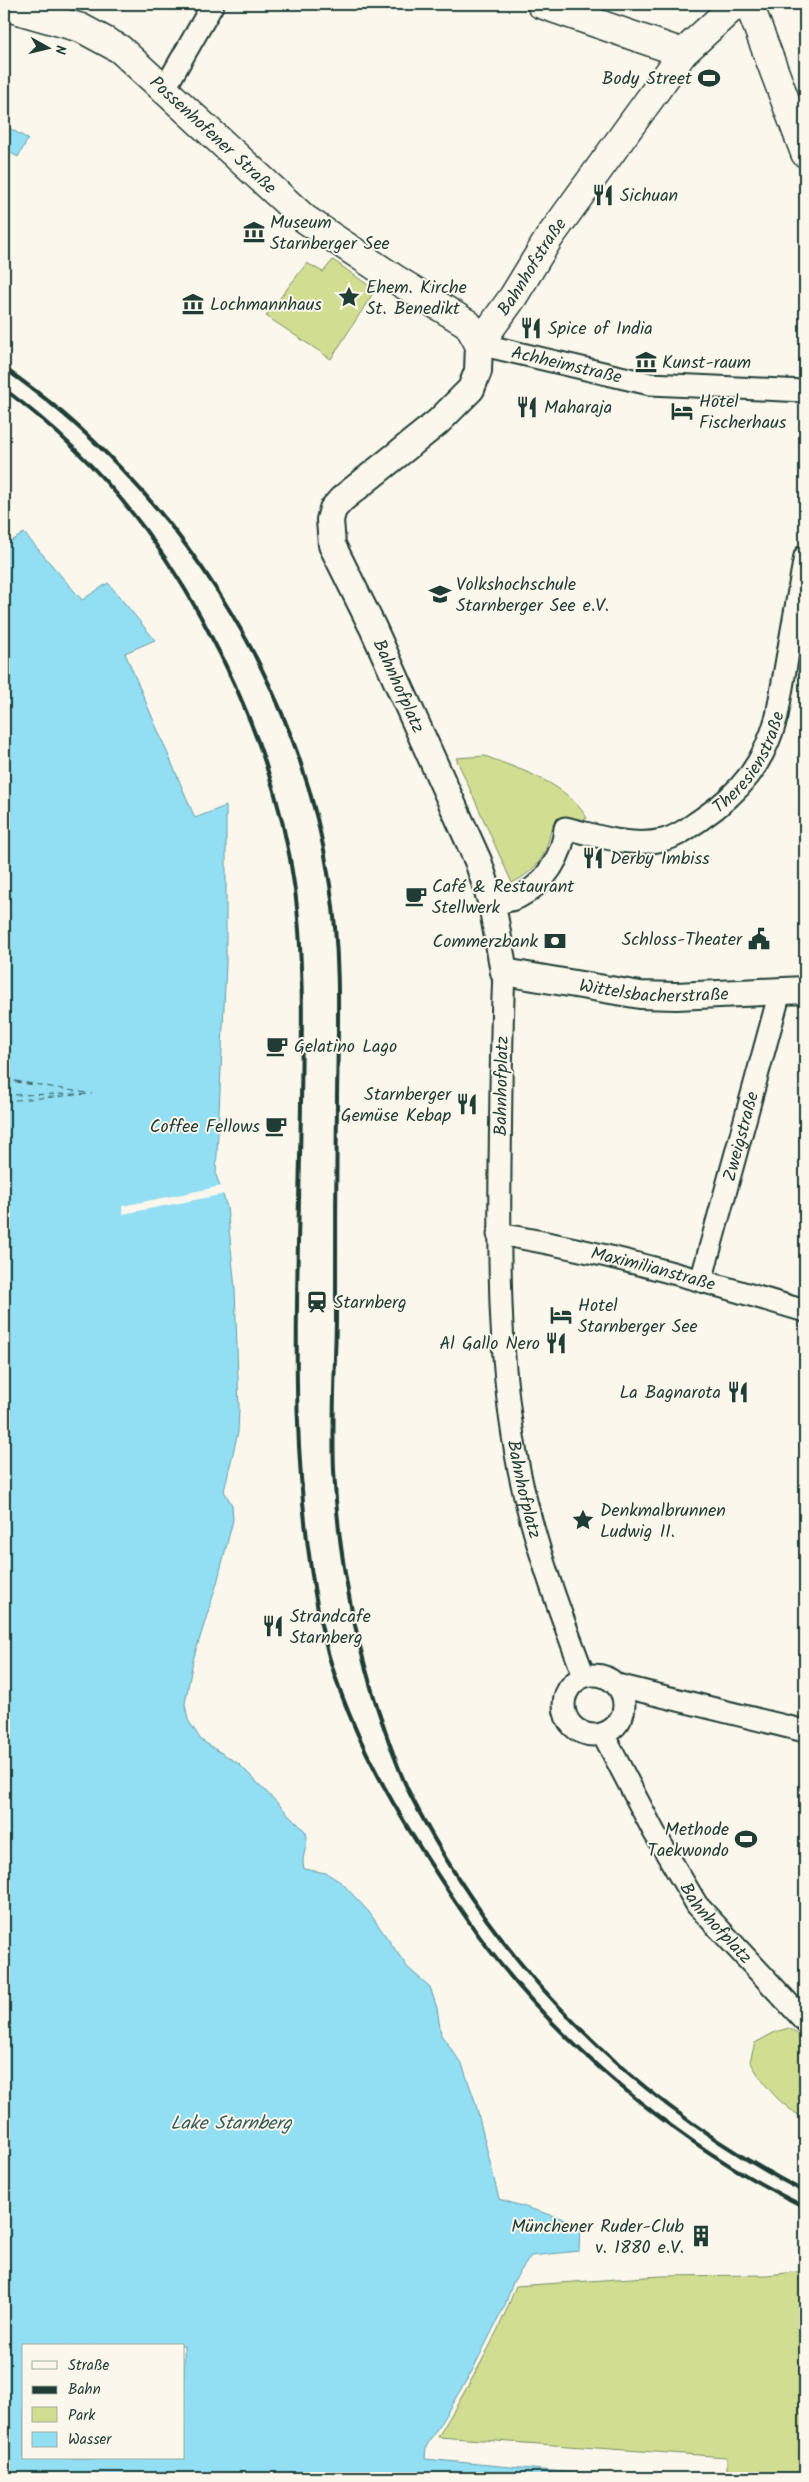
<svg xmlns="http://www.w3.org/2000/svg" width="809" height="2482" viewBox="0 0 809 2482" font-family="Kalam,sans-serif">
  <style>
    .green { fill: #d1de92; stroke: #788e63 }
    .water { fill: #92def3; stroke: #649ea7; fill-rule: evenodd }
    .pier { fill: #fbf7ec }
    .lines { fill: none; stroke-linecap: round; stroke-linejoin: round }
    .ferry { stroke: #365d5a; stroke-width: 1; stroke-dasharray: 6 5; stroke-linecap: butt }
    .minor-casing { stroke: #1f3d34; stroke-width: 25 }
    .tertiary-casing { stroke: #1f3d34; stroke-width: 30 }
    .secondary-casing { stroke: #1f3d34; stroke-width: 31 }
    .primary-casing { stroke: #1f3d34; stroke-width: 31 }
    .minor { stroke: #fbf7ec; stroke-width: 21 }
    .tertiary { stroke: #fbf7ec; stroke-width: 26 }
    .secondary { stroke: #fbf7ec; stroke-width: 28 }
    .primary { stroke: #fbf7ec; stroke-width: 28 }
    .rail { stroke: #1f3d34; stroke-width: 4 }
    .labels { text-anchor: middle; stroke-width: 4; stroke-linejoin: round; paint-order: stroke }
    .poi-label { font-size: 18px; fill: #1f3d34; stroke: #fbf7ec; text-anchor: start }
    .street-label { font-size: 18px; fill: #1f3d34; stroke: #fbf7ec }
    .water-label { font-size: 19px; font-style: italic; fill: #365d5a; stroke: #fbf7ec }
  </style>
  <rect width="100%" height="100%" fill="#fbf7ec"/>
  <filter id="ink" filterUnits="userSpaceOnUse"><feTurbulence type="fractalNoise" baseFrequency=".02" numOctaves="2"/><feDisplacementMap in="SourceGraphic" scale="10" xChannelSelector="R" yChannelSelector="G"/><feConvolveMatrix kernelMatrix="1 2 1 2 8 2 1 2 1" color-interpolation-filters="sRGB"/></filter>
  <g filter="url(#ink)">
    <path class="green" d="M 333,260 L 375,290 L 331,359 L 266,316 L 307,263 L 323,272 Z
      M 485,756 C 523,771 565,782 587,818 L 565,828 L 551,830 C 545,858 538,869 512,883 L 456,758 Z
      M 789,2028 L 805,2038 L 805,2119 C 781,2106 763,2085 750,2061 L 755,2043 L 775,2032 Z
      M 805,2271 L 805,2478 L 727,2478 L 727,2457 L 438,2437 C 467,2388 497,2339 516,2286 L 661,2276 L 767,2275 Z"/>
    <path class="water" d="M 4,125 L 28,139 L 18,157 L 4,149 Z
      M 24,533 L 82,600 L 108,583 L 155,640 L 125,653 L 195,818 L 226,806 L 226,964 L 216,1175 L 227,1207 L 235,1289 L 239,1409 L 238,1432 L 224,1491 L 232,1505 L 233,1520 L 217,1583 L 193,1660 L 185,1704 L 188,1720 L 201,1740 L 239,1764 L 306,1832 C 310,1845 300,1855 304,1869 L 326,1873 L 342,1883 L 369,1912 L 408,1968 L 430,1987 L 437,2008 L 441,2035 L 462,2064 L 475,2101 L 499,2199 L 580,2224 L 579,2251 L 531,2256 L 513,2282 L 505,2305 L 472,2371 L 426,2447 L 425,2459 L 596,2475 L 596,2478 L 4,2478 L 4,546 ZM 24,2346 L 184,2346 L 184,2458 L 24,2458 Z"/>
    <path class="pier" d="M 222,1186 L 225,1194 L 123,1214 L 122,1206 Z"/>
    <g class="lines">
      <path class="ferry" d="M 4,1079 L 92,1094
        M 4,1080 L 34,1085
        M 4,1095 L 79,1094
        M 4,1101 L 89,1094"/>
      <g class="minor-casing">
        <g id="minor">
          <path d="M 165,88 L 213,4"/>
          <path id="s1" d="M 479,344 L 650,384 L 805,391"/>
          <path id="s2" d="M 492,904 C 500,902 511,901 519,897 C 545,884 563,856 565,828 C 596,835 630,848 663,840 C 677,837 688,828 700,820 C 741,792 764,764 777,716 L 805,556"/>
          <path id="s3" d="M 504,972 C 501,1036 501,1100 500,1165 C 499,1267 499,1370 519,1470 C 534,1543 558,1607 584,1676"/>
          <path id="s4" d="M 498,1234 C 602,1251 704,1281 805,1311"/>
          <path id="s5" d="M 701,1281 L 780,992"/>
          <circle cx="594" cy="1705" r="30"/>
          <path d="M 617,1685 L 805,1731"/>
          <path id="s6" d="M 603,1734 L 654,1832 L 697,1905 L 805,2021"/>
        </g>
      </g>
      <g class="tertiary-casing">
        <g id="tertiary">
          <path id="s7" d="M 479,344 L 478,371 L 471,389 L 438,422 L 342,499 L 333,509 L 330,520 L 332,545 L 373,628 L 478,861 L 492,904 L 504,972 L 640,995 L 676,996 L 805,990"/>
        </g>
      </g>
      <g class="secondary-casing">
        <g id="secondary">
          <path d="M 541,4 L 683,53"/>
          <path id="s8" d="M 4,6 L 81,28 L 120,49 L 305,219 L 395,279 L 468,324 L 479,344 L 513,297 L 549,238 L 683,53 L 736,4"/>
        </g>
      </g>
      <g class="primary-casing">
        <path id="primary" d="M 749,4 L 805,153"/>
      </g>
      <use href="#minor" class="minor"/>
      <use href="#tertiary" class="tertiary"/>
      <use href="#secondary" class="secondary"/>
      <use href="#primary" class="primary"/>
      <path class="rail" d="M 4,368 C 172,484 301,681 330,885 C 341,955 338,1026 337,1097 C 336,1172 336,1246 336,1321 C 335,1371 332,1420 334,1470 C 338,1552 353,1632 378,1710 C 387,1737 396,1764 408,1790 C 494,1963 634,2104 805,2192
        M 4,389 C 87,450 154,530 203,621 C 249,705 282,794 295,890 C 304,960 302,1031 301,1102 C 299,1274 285,1449 320,1620 C 342,1728 402,1823 463,1913 C 543,2033 676,2145 805,2207"/>
    </g>
  </g>
  <defs>
    <g id="stadium-bare" transform="scale(1.725)"><path d="M0-5a6.5 5 0 1 0 0 10a6.5 5 0 1 0 0-10ZM-3.5-1.8h7v3.6h-7Z" fill="#1f3d34" stroke="#fbf7ec" stroke-width="2.5" paint-order="stroke"/></g>
    <g id="restaurant-bare" transform="scale(1.725)"><path d="M-5-6h1v4h1v-4h1v4h1v-4h1v5L-1.5 .5V6h-2V.5L-5-1ZM5-6V6H3V1.5H1.5Q1.5-4 5-6Z" fill="#1f3d34" stroke="#fbf7ec" stroke-width="2.5" paint-order="stroke"/></g>
    <g id="museum-bare" transform="scale(1.725)"><path d="M0-6L6-3V-2H-6V-3ZM-5-1h2V3h-2ZM-1-1h2V3h-2ZM3-1h2V3H3ZM-6 4H6V6H-6Z" fill="#1f3d34" stroke="#fbf7ec" stroke-width="2.5" paint-order="stroke"/></g>
    <g id="sight-bare" transform="scale(1.725)"><path d="M0-6L1.8-2.2L6-1.7L2.9 1.2L3.7 5.4L0 3.3L-3.7 5.4L-2.9 1.2L-6-1.7L-1.8-2.2Z" fill="#1f3d34" stroke="#fbf7ec" stroke-width="2.5" paint-order="stroke"/></g>
    <g id="hotel-bare" transform="scale(1.725)"><path d="M-6-4.5h1.5V1H6V5H4.5V3h-9V5H-6ZM-4 0a1.8 1.8 0 1 1 3.6 0ZM.5 0V-2.5h3Q6-2.5 6 0Z" fill="#1f3d34" stroke="#fbf7ec" stroke-width="2.5" paint-order="stroke"/></g>
    <g id="university-bare" transform="scale(1.725)"><path d="M0-5L7-2L0 1L-7-2ZM-4 1L0 2.5L4 1V4Q0 6-4 4Z" fill="#1f3d34" stroke="#fbf7ec" stroke-width="2.5" paint-order="stroke"/></g>
    <g id="cafe-bare" transform="scale(1.725)"><path d="M-5.5-4.5H6V0H3Q3 3.5 0 3.5H-2.5Q-5.5 3.5-5.5 0ZM3-3.2v2h1.7v-2ZM-6 4.5H4V6H-6Z" fill="#1f3d34" stroke="#fbf7ec" stroke-width="2.5" paint-order="stroke"/></g>
    <g id="civic-bare" transform="scale(1.725)"><path d="M-.6-6.5H3V-4.5H.6V-3L4-1V1h2V6H-6V1h2V-1L-.6-3ZM-1.2 2.5V6h2.4V2.5Z" fill="#1f3d34" stroke="#fbf7ec" stroke-width="2.5" paint-order="stroke"/></g>
    <g id="bank-bare" transform="scale(1.725)"><path d="M-6-4H6V4H-6ZM0-2.3a2.3 2.3 0 1 0 0 4.6a2.3 2.3 0 1 0 0-4.6Z" fill="#1f3d34" stroke="#fbf7ec" stroke-width="2.5" paint-order="stroke"/></g>
    <g id="station-bare" transform="scale(1.725)"><path d="M-3-6H3Q5-6 5-4V2Q5 4 3 4L4.5 6H3L1.5 4h-3L-3 6H-4.5L-3 4Q-5 4-5 2V-4Q-5-6-3-6ZM-3.5-4v3h7v-3ZM-3.5 1v1.5H-2V1ZM2 1v1.5H3.5V1Z" fill="#1f3d34" stroke="#fbf7ec" stroke-width="2.5" paint-order="stroke"/></g>
    <g id="building-bare" transform="scale(1.725)"><path d="M-4-6H4V6H1V3H-1V6H-4ZM-2.5-4.3h1.7v1.8h-1.7ZM.8-4.3h1.7v1.8H.8ZM-2.5-1h1.7V.8h-1.7ZM.8-1h1.7V.8H.8Z" fill="#1f3d34" stroke="#fbf7ec" stroke-width="2.5" paint-order="stroke"/></g>
  </defs>
  <g fill-rule="evenodd">
    <use href="#stadium-bare" x="709" y="78"/>
    <use href="#restaurant-bare" x="603" y="195"/>
    <use href="#museum-bare" x="254" y="232"/>
    <use href="#sight-bare" x="349" y="297"/>
    <use href="#museum-bare" x="193" y="304"/>
    <use href="#restaurant-bare" x="531" y="328"/>
    <use href="#museum-bare" x="646" y="362"/>
    <use href="#restaurant-bare" x="527" y="407"/>
    <use href="#hotel-bare" x="682" y="411"/>
    <use href="#university-bare" x="440" y="594"/>
    <use href="#restaurant-bare" x="593" y="858"/>
    <use href="#cafe-bare" x="416" y="896"/>
    <use href="#civic-bare" x="759" y="939"/>
    <use href="#bank-bare" x="555" y="941"/>
    <use href="#cafe-bare" x="277" y="1046"/>
    <use href="#restaurant-bare" x="467" y="1104"/>
    <use href="#cafe-bare" x="276" y="1126"/>
    <use href="#station-bare" x="317" y="1302"/>
    <use href="#hotel-bare" x="561" y="1315"/>
    <use href="#restaurant-bare" x="556" y="1343"/>
    <use href="#restaurant-bare" x="738" y="1392"/>
    <use href="#sight-bare" x="583" y="1520"/>
    <use href="#restaurant-bare" x="273" y="1626"/>
    <use href="#stadium-bare" x="746" y="1839"/>
    <use href="#building-bare" x="701" y="2236"/>
  </g>
  <g class="labels">
    <g class="poi-label">
      <text x="692" y="84" text-anchor="end">Body Street</text>
      <text x="620" y="201">Sichuan</text>
      <text x="270" y="228">Museum<tspan x="270" dy="21">Starnberger See</tspan></text>
      <text x="366" y="293">Ehem. Kirche<tspan x="366" dy="21">St. Benedikt</tspan></text>
      <text x="210" y="310">Lochmannhaus</text>
      <text x="548" y="334">Spice of India</text>
      <text x="662" y="368">Kunst-raum</text>
      <text x="699" y="407">Hotel<tspan x="699" dy="21">Fischerhaus</tspan></text>
      <text x="544" y="413">Maharaja</text>
      <text x="456" y="590">Volkshochschule<tspan x="456" dy="21">Starnberger See e.V.</tspan></text>
      <text x="610" y="864">Derby Imbiss</text>
      <text x="432" y="892">Café &amp; Restaurant<tspan x="432" dy="21">Stellwerk</tspan></text>
      <text x="742" y="945" text-anchor="end">Schloss-Theater</text>
      <text x="538" y="947" text-anchor="end">Commerzbank</text>
      <text x="294" y="1052">Gelatino Lago</text>
      <text x="451" y="1100" text-anchor="end">Starnberger<tspan x="451" dy="21">Gemüse Kebap</tspan></text>
      <text x="260" y="1132" text-anchor="end">Coffee Fellows</text>
      <text x="334" y="1308">Starnberg</text>
      <text x="578" y="1311">Hotel<tspan x="578" dy="21">Starnberger See</tspan></text>
      <text x="540" y="1349" text-anchor="end">Al Gallo Nero</text>
      <text x="721" y="1398" text-anchor="end">La Bagnarota</text>
      <text x="600" y="1516">Denkmalbrunnen<tspan x="600" dy="21">Ludwig II.</tspan></text>
      <text x="290" y="1622">Strandcafe<tspan x="290" dy="21">Starnberg</tspan></text>
      <text x="729" y="1835" text-anchor="end">Methode<tspan x="729" dy="21">Taekwondo</tspan></text>
      <text x="684" y="2232" text-anchor="end">Münchener Ruder-Club<tspan x="684" dy="21">v. 1880 e.V.</tspan></text>
    </g>
    <g class="street-label">
      <text dy="6" stroke="none"><textPath href="#s8" startOffset="251">Possenhofener Straße</textPath></text>
      <text dy="6" stroke="none"><textPath href="#s8" startOffset="686">Bahnhofstraße</textPath></text>
      <text dy="6" stroke="none"><textPath href="#s1" startOffset="90">Achheimstraße</textPath></text>
      <text dy="6" stroke="none"><textPath href="#s7" startOffset="422">Bahnhofplatz</textPath></text>
      <text dy="6" stroke="none"><textPath href="#s2" startOffset="334">Theresienstraße</textPath></text>
      <text dy="6" stroke="none"><textPath href="#s7" startOffset="880">Wittelsbacherstraße</textPath></text>
      <text transform="translate(501 1086) rotate(-89)" y="6">Bahnhofplatz</text>
      <text dy="6" stroke="none"><textPath href="#s5" startOffset="150">Zweigstraße</textPath></text>
      <text dy="6" stroke="none"><textPath href="#s4" startOffset="159">Maximilianstraße</textPath></text>
      <text dy="6" stroke="none"><textPath href="#s3" startOffset="519">Bahnhofplatz</textPath></text>
      <text dy="6" stroke="none"><textPath href="#s6" startOffset="221">Bahnhofplatz</textPath></text>
    </g>
    <g class="water-label">
      <text x="231" y="2129">Lake Starnberg</text>
    </g>
  </g>
  <rect width="809" height="2482" fill="none" stroke="#fbf7ec" stroke-width="20"/>
  <rect x="10" y="10" width="789" height="2462" fill="none" stroke="#1f3d34" stroke-width="2" filter="url(#ink)"/>
  <rect x="22" y="2344" width="162" height="115" fill="#fbf7ec" stroke="#a3ada2"/>
  <rect x="32" y="2361" width="25" height="8" fill="#fbf7ec" stroke="#a3ada2"/>
  <text x="68" y="2370" font-size="15" fill="#1f3d34">Straße</text>
  <rect x="32" y="2386" width="25" height="8" fill="#1f3d34" stroke="#a3ada2"/>
  <text x="68" y="2394" font-size="15" fill="#1f3d34">Bahn</text>
  <rect x="32" y="2407" width="25" height="15" fill="#d1de92" stroke="#a3ada2"/>
  <text x="68" y="2420" font-size="15" fill="#1f3d34">Park</text>
  <rect x="32" y="2432" width="25" height="15" fill="#92def3" stroke="#a3ada2"/>
  <text x="68" y="2444" font-size="15" fill="#1f3d34">Wasser</text>
  <g transform="translate(48 48) rotate(98)" stroke="#fbf7ec" stroke-width="4" paint-order="stroke">
  <path d="M0-4L9 19L0 12L-9 19Z" fill="#1f3d34"/>
  <text y="-8" font-size="14" font-weight="bold" text-anchor="middle" fill="#1f3d34">N</text>
  </g>
</svg>
